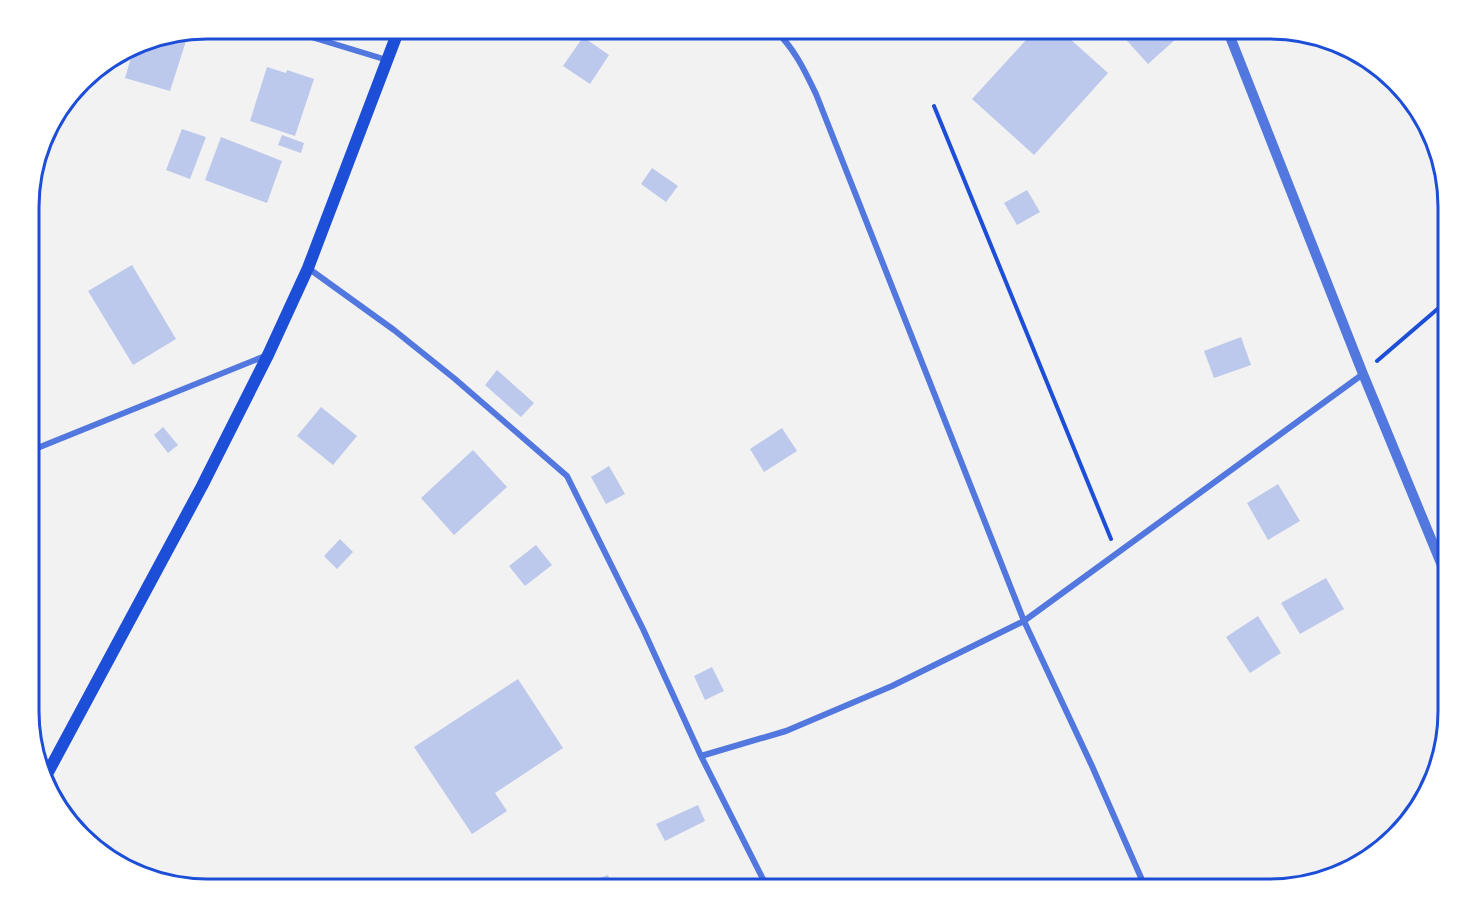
<svg xmlns="http://www.w3.org/2000/svg" width="1477" height="918" viewBox="0 0 1477 918" font-family="Jost,sans-serif">
  <style>
    .building { fill: #bdc9ec }
    .lines { fill: none; stroke-linecap: round; stroke-linejoin: round }
    .path { stroke: #1d4ed8; stroke-width: 4 }
    .minor { stroke: #5277de; stroke-width: 6 }
    .tertiary { stroke: #5277de; stroke-width: 10 }
    .secondary { stroke: #1d4ed8; stroke-width: 12 }
    .rim { fill: none; stroke: #1d4ed8; stroke-width: 3 }
  </style>
  <rect width="100%" height="100%" fill="#f2f2f2"/>
  <path class="building" d="M 1036,29 L 1059,29 L 1108,73 L 1034,155 L 972,99 Z
    M 1124,29 L 1168,29 L 1177,38 L 1148,64 L 1120,33 Z
    M 170,36 L 186,41 L 170,91 L 125,78 L 135,44 Z
    M 583,37 L 609,55 L 590,84 L 563,66 Z
    M 267,67 L 286,73 L 287,70 L 314,79 L 295,136 L 250,121 Z
    M 182,129 L 206,137 L 190,179 L 166,170 Z
    M 282,135 L 304,143 L 301,153 L 278,145 Z
    M 221,137 L 282,161 L 267,203 L 205,180 Z
    M 652,168 L 678,186 L 666,202 L 641,184 Z
    M 1027,190 L 1040,212 L 1017,225 L 1004,203 Z
    M 132,265 L 176,339 L 133,365 L 88,291 Z
    M 1241,337 L 1251,365 L 1214,378 L 1204,351 Z
    M 497,370 L 534,403 L 521,417 L 485,385 Z
    M 321,407 L 357,436 L 333,465 L 297,436 Z
    M 163,427 L 178,445 L 168,453 L 154,435 Z
    M 782,428 L 797,451 L 764,472 L 750,449 Z
    M 473,450 L 507,487 L 454,535 L 421,498 Z
    M 609,466 L 625,494 L 606,504 L 591,477 Z
    M 1278,484 L 1300,521 L 1268,540 L 1247,503 Z
    M 340,539 L 353,552 L 337,569 L 324,556 Z
    M 536,545 L 552,565 L 525,586 L 509,566 Z
    M 1326,578 L 1344,609 L 1300,634 L 1281,603 Z
    M 1258,616 L 1281,653 L 1250,673 L 1226,637 Z
    M 712,667 L 724,691 L 705,700 L 694,676 Z
    M 518,679 L 563,748 L 495,793 L 507,811 L 472,834 L 414,747 Z
    M 698,805 L 705,821 L 665,841 L 656,824 Z
    M 608,875 L 613,888 L 608,889 L 582,889 L 580,885 Z"/>
  <g class="lines">
    <path class="path" d="M 986,29 L 1000,38
      M 934,106 L 1111,539
      M 1377,361 L 1448,300"/>
    <path class="minor" d="M 285,29 L 387,60
      M 774,29 C 794,48 804,69 816,94 L 1024,621 L 1092,766 L 1146,889
      M 308,268 L 394,330 L 455,379 L 567,476 L 643,629 L 701,756 L 768,889
      M 30,451 L 265,356
      M 701,756 L 786,731 L 892,686 L 1024,621 L 1363,374"/>
    <path class="tertiary" d="M 1227,29 L 1363,374 L 1448,580"/>
    <path class="secondary" d="M 46,776 L 202,486 L 268,355 L 308,268 L 399,29"/>
  </g>
  <path d="M0 0H1477V918H0ZM207 39H1270A168 168 0 0 1 1438 207V711A168 168 0 0 1 1270 879H207A168 168 0 0 1 39 711V207A168 168 0 0 1 207 39Z" fill="#fff" fill-rule="evenodd"/>
  <path class="rim" d="M207 39H1270A168 168 0 0 1 1438 207V711A168 168 0 0 1 1270 879H207A168 168 0 0 1 39 711V207A168 168 0 0 1 207 39Z"/>
</svg>
